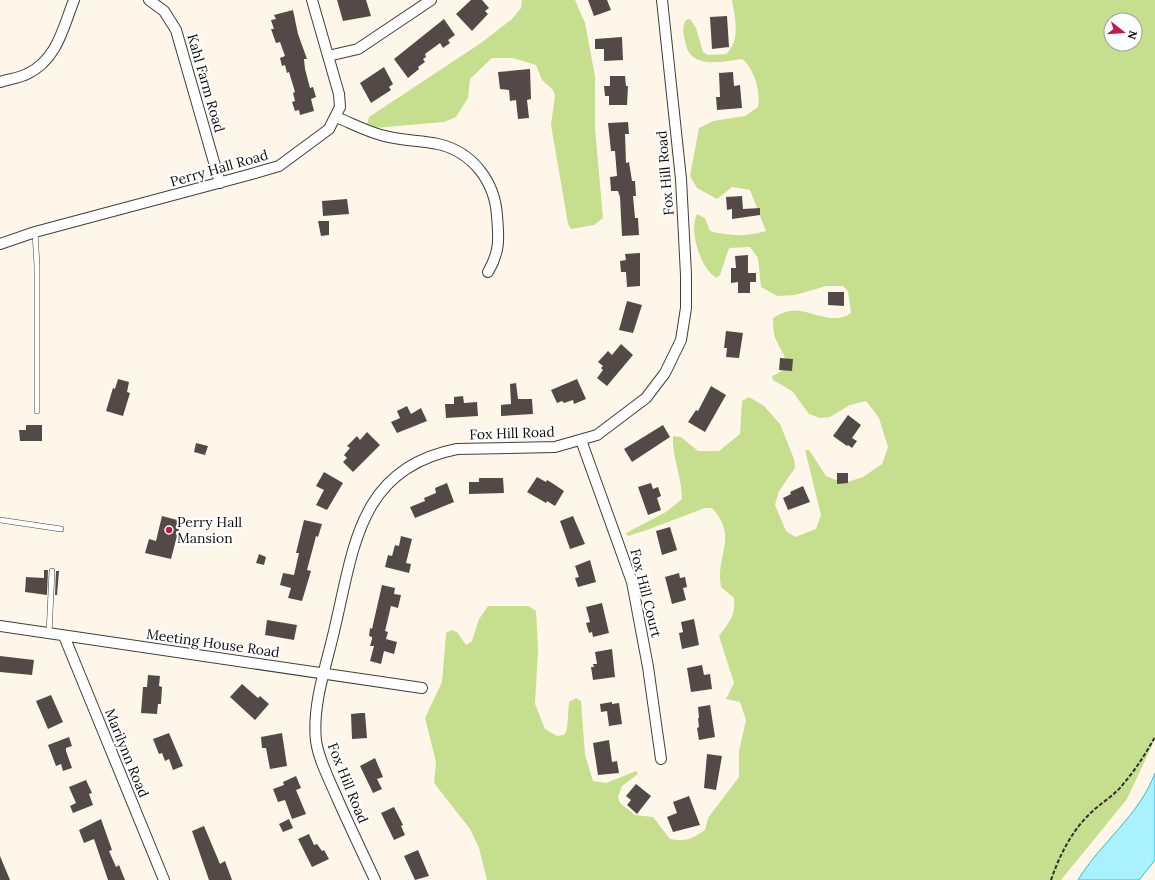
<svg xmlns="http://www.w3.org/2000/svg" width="1155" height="880" viewBox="0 0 1155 880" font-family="Lora,serif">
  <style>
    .forest { fill: #c6df8e; fill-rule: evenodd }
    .water { fill: #a9f1fc; stroke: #2abed9 }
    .building { fill: #554947 }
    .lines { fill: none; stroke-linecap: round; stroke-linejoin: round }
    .service-casing { stroke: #3f3f3f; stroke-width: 6 }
    .minor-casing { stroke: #3f3f3f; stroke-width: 12 }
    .path { stroke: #2e2e2e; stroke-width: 2; stroke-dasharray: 4 2; stroke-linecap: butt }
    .service { stroke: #fff; stroke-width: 5 }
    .minor { stroke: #fff; stroke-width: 10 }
    .poi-dot { fill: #c7184b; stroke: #fff; stroke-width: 1.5 }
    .labels { text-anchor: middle; stroke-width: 4; stroke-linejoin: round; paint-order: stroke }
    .street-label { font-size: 14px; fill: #0c0c0c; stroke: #fff }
    .poi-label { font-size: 14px; fill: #0c0c0c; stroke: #fff; text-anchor: start }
  </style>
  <rect width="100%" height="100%" fill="#fff6ea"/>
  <path class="forest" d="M 522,0 L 575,0 L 585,23 L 595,76 L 595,128 L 603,218 L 594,225 L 571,229 L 568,224 L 551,125 L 555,95 L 553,90 L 542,80 L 536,65 L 513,58 L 492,58 L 470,79 L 468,98 L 456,117 L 444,122 L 374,128 L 367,125 L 369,117 L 481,43 L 512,19 L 521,8 Z
    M 732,0 L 1155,0 L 1155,739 L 1127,799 L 1061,880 L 487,880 L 479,848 L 470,829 L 434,783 L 436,762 L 425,718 L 442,682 L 446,633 L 451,630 L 457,632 L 466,645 L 472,641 L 479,619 L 488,606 L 528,606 L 536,611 L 538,650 L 535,704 L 545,729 L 557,736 L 564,735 L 567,729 L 569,702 L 576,698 L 581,701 L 585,755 L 593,781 L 606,783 L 636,771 L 638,774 L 622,786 L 618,797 L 620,803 L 635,815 L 653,817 L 670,839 C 685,842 692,839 705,830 L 708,818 L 739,777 L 739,751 L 746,720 L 740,702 L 726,699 L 734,683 L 719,636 C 729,622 736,616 734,598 L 721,587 C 715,555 739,537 712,508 L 705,508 L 644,531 L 628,536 L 626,533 L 666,512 L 682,499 C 682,477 672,458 673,436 L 681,437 L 698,451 L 719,451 L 740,434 L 742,401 L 749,397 L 764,406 L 780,424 L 794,459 L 795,468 L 779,491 L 775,505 L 786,531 L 795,537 L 816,529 L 821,515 L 805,450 L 809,450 L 826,476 L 844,483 L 863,477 L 882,464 L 888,447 L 879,418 L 866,401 L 850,405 L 830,417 L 820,418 L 809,414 L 792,391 L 773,380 L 772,376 C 801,365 777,352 774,333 C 773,328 773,323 773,318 C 781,313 790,309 800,311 C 817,313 835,325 851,313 L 848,291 L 843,286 L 826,286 L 795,295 L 777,296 L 761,287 L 758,258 L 750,247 L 729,248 L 720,275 L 716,278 C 712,274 708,271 705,266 C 697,253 690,227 697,214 L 705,218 L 710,231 C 729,236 747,237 766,231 L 750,190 L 732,187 L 717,199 L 697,188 L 690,176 L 699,128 L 713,121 L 745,116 L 758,107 C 761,92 754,68 742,59 C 721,62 689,70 685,41 C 683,32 682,27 686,20 L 690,19 L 696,28 L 703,52 L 708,55 L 726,54 C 741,40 735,19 732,0 ZM 1111,20 L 1135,20 L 1135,44 L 1111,44 Z"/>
  <path class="water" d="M 1155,773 L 1155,860 L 1139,880 L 1078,880 C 1101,842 1139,816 1155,773 Z"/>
  <path class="building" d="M 337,0 L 366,0 L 371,16 L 343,21 Z
    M 471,0 L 482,0 L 489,8 L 485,11 L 488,14 L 472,31 L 456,14 Z
    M 588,0 L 607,0 L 611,10 L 594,16 Z
    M 293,10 L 298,34 L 307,59 L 304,59 L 305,69 L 310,88 L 313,87 L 316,97 L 311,99 L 314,111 L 300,115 L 299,110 L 295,111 L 292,102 L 295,101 L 293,93 L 295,92 L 289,72 L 287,73 L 285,65 L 282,66 L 280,58 L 285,56 L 280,42 L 276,43 L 271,29 L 274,29 L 271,20 L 276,19 L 274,15 Z
    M 727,16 L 729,47 L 712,49 L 710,17 Z
    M 444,19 L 455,35 L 448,40 L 450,43 L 443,48 L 440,43 L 425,54 L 426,57 L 423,59 L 425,62 L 418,67 L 419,69 L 408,78 L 394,59 Z
    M 622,37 L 623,60 L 604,61 L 604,49 L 595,49 L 595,39 Z
    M 384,67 L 393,84 L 389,87 L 391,90 L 371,103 L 360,83 Z
    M 530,69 L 531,99 L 527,100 L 529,118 L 518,119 L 516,100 L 510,101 L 509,90 L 500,89 L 498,72 Z
    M 733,72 L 734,86 L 740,85 L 742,108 L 717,110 L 716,97 L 720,97 L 719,73 Z
    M 610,76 L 625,76 L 626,86 L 628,86 L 627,105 L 609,105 L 609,96 L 605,96 L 604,86 L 610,86 Z
    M 628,122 L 629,134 L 625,134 L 626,163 L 629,162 L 632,181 L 635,181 L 636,196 L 633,196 L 635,218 L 638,218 L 639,235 L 622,236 L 620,197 L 618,191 L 611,191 L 610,177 L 617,176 L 615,151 L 611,151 L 608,123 Z
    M 742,196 L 743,209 L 760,208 L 760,215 L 732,219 L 732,209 L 727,210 L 726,197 Z
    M 347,199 L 349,214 L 323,216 L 322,201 Z
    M 318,221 L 329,221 L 329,235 L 321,236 Z
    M 640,253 L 640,286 L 627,287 L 626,272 L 621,272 L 620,261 L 626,260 L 625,254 Z
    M 748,255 L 748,273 L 756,273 L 756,282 L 750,282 L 750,293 L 738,293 L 738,282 L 731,283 L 731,268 L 736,268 L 735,256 Z
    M 828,292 L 844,292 L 844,306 L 828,305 Z
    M 627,301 L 642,305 L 633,333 L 619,330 Z
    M 726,331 L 743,333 L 739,358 L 726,357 L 727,348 L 724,348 Z
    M 621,344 L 633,355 L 607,386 L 597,378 L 603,370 L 601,368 L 603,366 L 598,362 L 608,351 L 612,355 Z
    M 780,358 L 793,359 L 792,371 L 779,370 Z
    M 118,379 L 129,382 L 127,392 L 130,393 L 123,416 L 106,411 L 113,388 L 115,389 Z
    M 577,379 L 586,399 L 574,404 L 573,400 L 564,403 L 562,401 L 557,403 L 551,390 Z
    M 516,383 L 518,399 L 532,399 L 533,414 L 501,416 L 501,405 L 511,404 L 510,384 Z
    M 711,386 L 726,395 L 705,432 L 688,422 L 696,410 L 698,411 Z
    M 463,396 L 464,403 L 477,402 L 478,416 L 446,418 L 445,404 L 454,404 L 454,397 Z
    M 407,406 L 411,414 L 421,408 L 427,421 L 397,433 L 391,422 L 400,418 L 397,411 Z
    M 848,415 L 861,425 L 852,438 L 857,441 L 852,448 L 848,445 L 847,446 L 833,436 Z
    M 26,425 L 42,425 L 42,441 L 20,441 L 19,430 L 26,430 Z
    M 663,425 L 670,437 L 632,462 L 624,449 Z
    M 367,432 L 380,445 L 353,472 L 343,462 L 347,458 L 344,455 L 350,448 L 347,446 L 357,436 L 360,440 Z
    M 196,443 L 208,446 L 205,455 L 194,452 Z
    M 324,472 L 343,483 L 327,510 L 316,505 L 324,490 L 316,486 Z
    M 837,473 L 848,473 L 848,483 L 837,484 Z
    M 537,477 L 546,482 L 547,480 L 552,483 L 564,491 L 555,506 L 547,501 L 546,503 L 527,492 Z
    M 479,478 L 503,478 L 504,493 L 469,494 L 469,482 L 479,482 Z
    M 447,483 L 454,502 L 415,518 L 410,507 L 425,501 L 424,498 L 436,493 L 435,488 Z
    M 651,483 L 653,489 L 658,487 L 661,496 L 657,498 L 661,510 L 648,515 L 638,487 Z
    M 803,486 L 810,502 L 788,510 L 783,498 L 791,494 L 790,492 Z
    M 162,516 L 181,521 L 171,559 L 145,553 L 149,539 L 156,541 Z
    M 573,516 L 585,544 L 570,549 L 560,521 Z
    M 304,520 L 322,524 L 318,537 L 316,536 L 314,544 L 307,570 L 311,571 L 302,601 L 288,598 L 291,588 L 280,585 L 283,573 L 294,575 L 299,553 L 296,553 Z
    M 670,527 L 677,550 L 662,555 L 656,531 Z
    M 401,536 L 412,539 L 406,563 L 411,564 L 409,573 L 385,567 L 388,555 L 392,556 L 395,545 L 399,546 Z
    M 259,554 L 266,557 L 264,565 L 256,563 Z
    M 590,560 L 596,582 L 578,587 L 575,578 L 579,577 L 575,566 Z
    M 44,570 L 48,570 L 47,595 L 25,592 L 26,577 L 44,578 Z
    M 56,571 L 59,571 L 57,595 L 55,595 Z
    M 679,573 L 680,578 L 685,577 L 687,587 L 683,588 L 686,600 L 672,604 L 665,577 Z
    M 382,585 L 395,588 L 394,594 L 401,595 L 398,608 L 391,606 L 385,631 L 388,632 L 386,639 L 397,642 L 394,654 L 384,651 L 381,664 L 370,661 L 374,646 L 370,646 L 372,639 L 372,637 L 369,636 L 370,628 L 372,629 Z
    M 602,603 L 609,633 L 593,637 L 592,632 L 589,633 L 586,623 L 590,622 L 586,607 Z
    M 694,619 L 699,645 L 682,649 L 679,633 L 683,632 L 681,622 Z
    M 267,620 L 297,625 L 294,640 L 265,635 Z
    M 612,649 L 615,677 L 593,680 L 591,667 L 594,667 L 593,664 L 597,664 L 595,652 Z
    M 0,656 L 34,660 L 32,675 L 0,672 Z
    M 702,665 L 704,675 L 710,674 L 712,689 L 691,692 L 687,668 Z
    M 148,675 L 160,676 L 159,686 L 162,687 L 161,704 L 158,704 L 157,714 L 141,713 L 143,687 L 147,687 Z
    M 242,684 L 258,698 L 260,696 L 269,704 L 255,720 L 230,697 Z
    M 51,695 L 63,722 L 48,729 L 36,701 Z
    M 612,702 L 612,704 L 619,703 L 622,724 L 609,726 L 607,711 L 601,712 L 600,704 Z
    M 710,705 L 715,737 L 699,740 L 697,728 L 699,727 L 698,718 L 699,718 L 698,707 Z
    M 361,713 L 365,713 L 367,738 L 352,739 L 351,714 Z
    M 169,733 L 183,766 L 173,770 L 169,759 L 165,761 L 162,753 L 159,754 L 153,739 Z
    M 282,733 L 287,766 L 270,769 L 266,748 L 262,748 L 261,737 Z
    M 69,737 L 72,746 L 66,748 L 66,751 L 72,768 L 63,771 L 61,764 L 56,766 L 48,745 Z
    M 609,740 L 612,762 L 617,761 L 619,773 L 598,775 L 593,743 Z
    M 707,754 L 722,756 L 716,790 L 704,788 Z
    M 375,758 L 383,777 L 377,779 L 382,789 L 373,793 L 360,766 Z
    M 296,776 L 301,788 L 296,790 L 306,814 L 292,819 L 285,800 L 278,802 L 273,789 L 284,785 L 283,782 Z
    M 86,780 L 92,793 L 89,794 L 93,805 L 73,813 L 70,806 L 76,803 L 69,787 Z
    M 636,784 L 651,796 L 637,814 L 627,805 L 631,800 L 626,796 Z
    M 689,796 L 700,825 L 673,832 L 667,817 L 677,813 L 673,802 Z
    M 394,807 L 403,825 L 401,826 L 405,835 L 394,840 L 381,813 Z
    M 101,819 L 112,850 L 109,851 L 116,867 L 119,865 L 125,880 L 108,880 L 94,839 L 84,843 L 79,830 Z
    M 289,819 L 293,828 L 283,832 L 279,824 Z
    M 204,826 L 220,864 L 225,861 L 232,880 L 209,880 L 192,831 Z
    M 309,834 L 314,845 L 317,844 L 322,851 L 324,850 L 329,859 L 312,867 L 298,839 Z
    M 418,850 L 429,876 L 415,880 L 404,856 Z
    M 0,856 L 10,880 L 0,880 Z"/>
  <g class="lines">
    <g class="service-casing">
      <path id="service" d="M 35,232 L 37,266 L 37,411
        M 0,520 L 61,529
        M 49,634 L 52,571"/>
    </g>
    <g class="minor-casing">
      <path id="minor" d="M 149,0 L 164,11 L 176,30 L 220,183
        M 328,56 L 358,49 L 431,0
        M 0,82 C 9,79 19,78 27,74 C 57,60 63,28 74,0
        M 336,117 C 351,123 366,131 381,135 C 400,141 420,140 438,144 C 473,152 495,182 497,216 C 499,238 500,252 488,272
        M 0,244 L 35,232 L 248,175 L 279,166 L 329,129 L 340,107 L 339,94 L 312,0
        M 581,440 L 632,582 L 648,667 L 661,759
        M 0,626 L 422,688
        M 64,636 L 164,880
        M 375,880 C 363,854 350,827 338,800 C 330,781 319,761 316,741 C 312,703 327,664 335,627 C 354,547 359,468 457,449 L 555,447 L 597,435 L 646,398 L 665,373 L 681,340 L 686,308 L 686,275 L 681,179 L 662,0"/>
    </g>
    <path class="path" d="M 1051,880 C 1060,854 1073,828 1094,810 C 1104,801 1116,794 1124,783 C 1136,769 1146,753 1155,737"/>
    <use href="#service" class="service"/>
    <use href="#minor" class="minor"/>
  </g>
  <circle class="poi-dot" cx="169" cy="530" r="4"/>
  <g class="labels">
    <g class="street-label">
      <text transform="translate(206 83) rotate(74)" y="5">Kahl Farm Road</text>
      <text transform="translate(219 168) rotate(-16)" y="5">Perry Hall Road</text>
      <text transform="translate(665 173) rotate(-95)" y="5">Fox Hill Road</text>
      <text transform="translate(512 433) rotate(-2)" y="5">Fox Hill Road</text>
      <text transform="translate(646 593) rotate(76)" y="5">Fox Hill Court</text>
      <text transform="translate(213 643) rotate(8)" y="5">Meeting House Road</text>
      <text transform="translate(127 753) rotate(68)" y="5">Marilynn Road</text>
      <text transform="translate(348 783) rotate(68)" y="5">Fox Hill Road</text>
    </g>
    <g class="poi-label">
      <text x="177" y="527">Perry Hall<tspan x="177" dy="16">Mansion</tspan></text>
    </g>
  </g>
  <g transform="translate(1123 32) rotate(107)"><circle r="19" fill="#ffffff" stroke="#9e9e9e"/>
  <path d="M0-3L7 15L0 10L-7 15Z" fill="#c7184b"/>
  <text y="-6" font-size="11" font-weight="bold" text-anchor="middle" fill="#0c0c0c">N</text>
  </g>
</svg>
